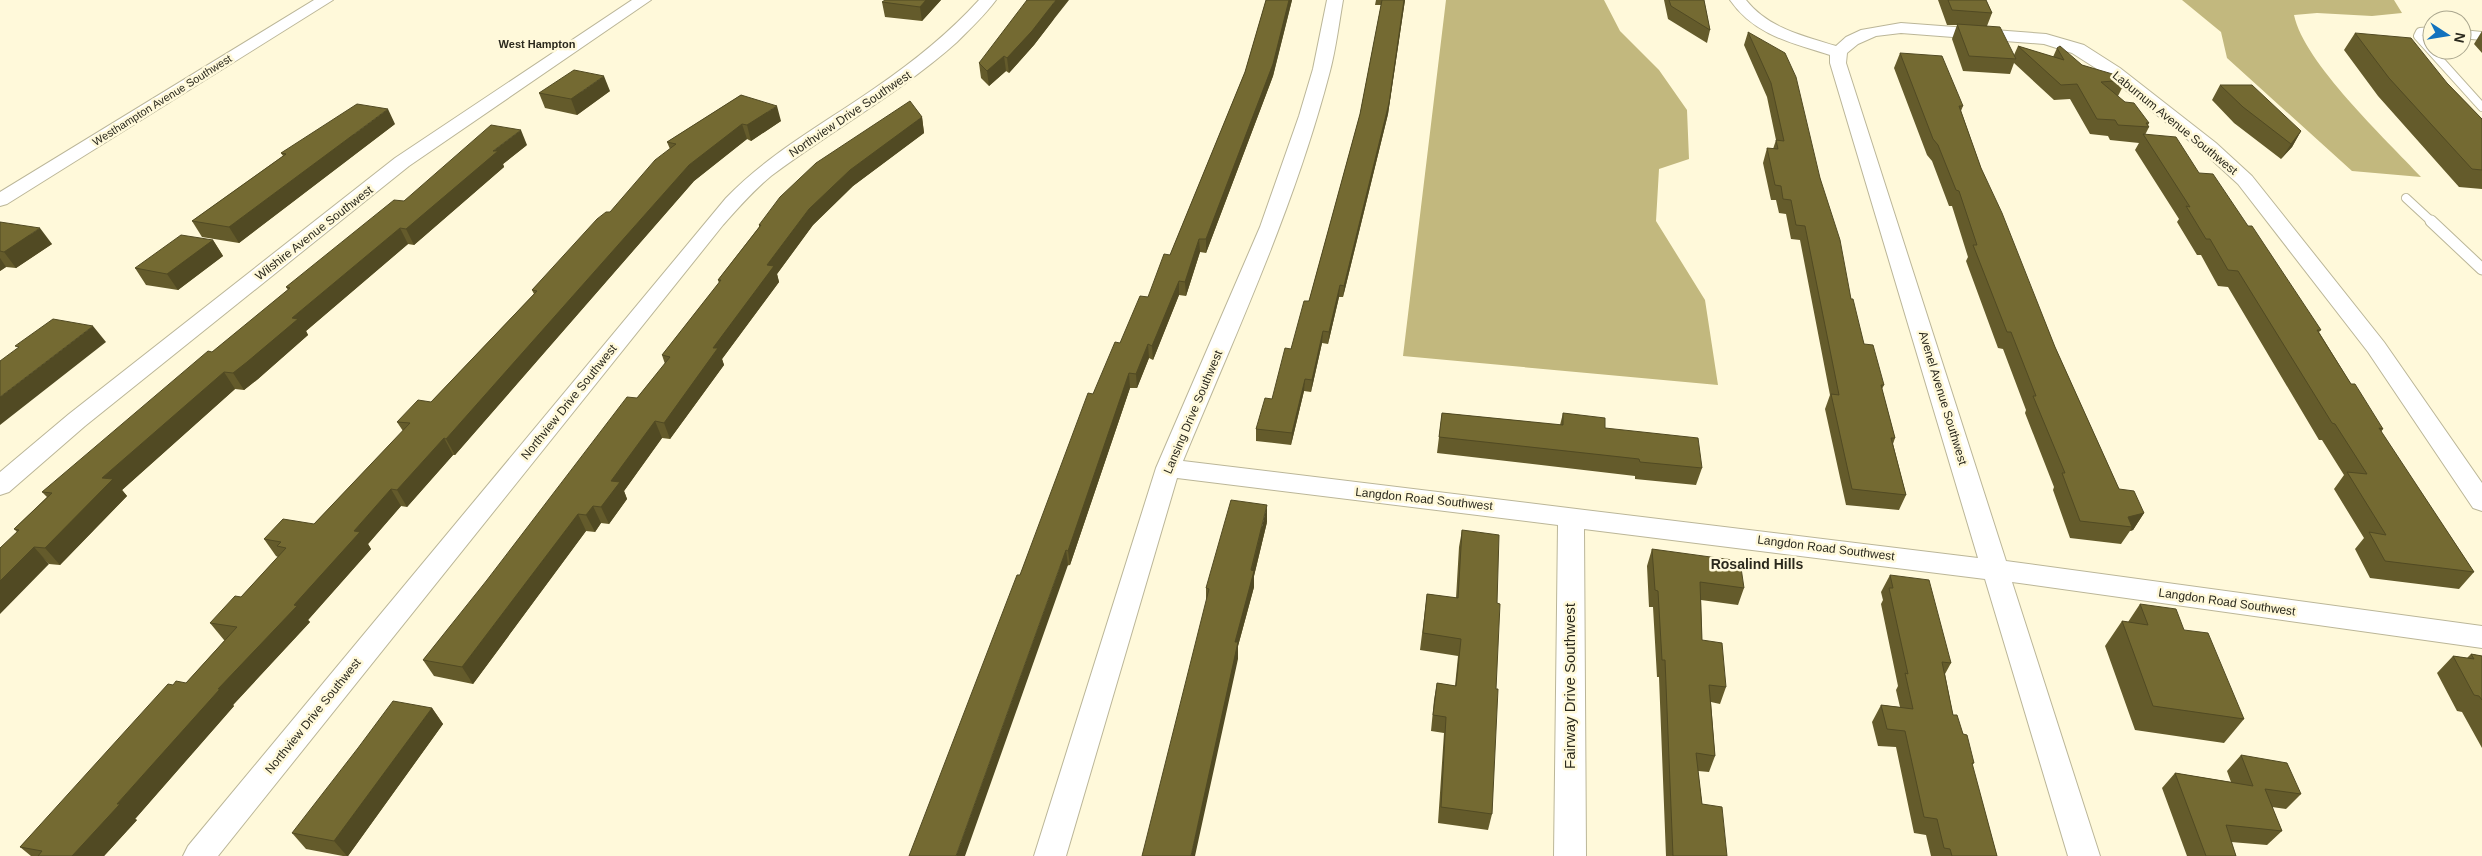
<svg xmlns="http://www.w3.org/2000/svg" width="2482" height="856" viewBox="0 0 2482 856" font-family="Arial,sans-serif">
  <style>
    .forest { fill: #c2b87e }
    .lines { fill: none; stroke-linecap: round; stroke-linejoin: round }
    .service-far1-casing { stroke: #bbb698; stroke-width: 10 }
    .service-casing { stroke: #bbb698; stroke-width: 13 }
    .minor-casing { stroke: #bbb698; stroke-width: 2 }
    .service-far1 { stroke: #fff; stroke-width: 8 }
    .service { stroke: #fff; stroke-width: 11 }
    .minor { fill: #fff; fill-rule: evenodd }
    .wall { fill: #645b2b }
    .shaded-wall { fill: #514a23 }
    .building { fill: #746a32; stroke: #514a23 }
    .labels { text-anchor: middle; stroke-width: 5; stroke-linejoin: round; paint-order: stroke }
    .far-neighbourhood-label { font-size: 11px; font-weight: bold; fill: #2b291d; stroke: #fff9da }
    .far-street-label { font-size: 11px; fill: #2b291d; stroke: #fff9da }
    .street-label { font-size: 12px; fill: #2b291d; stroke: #fff9da }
    .neighbourhood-label { font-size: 14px; font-weight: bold; fill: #2b291d; stroke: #fff9da }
    .near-street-label { font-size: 15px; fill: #2b291d; stroke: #fff9da }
  </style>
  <rect width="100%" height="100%" fill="#fff9da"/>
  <path class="forest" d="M 1446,0 L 1604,0 L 1620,31 L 1659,70 L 1687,110 L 1689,159 L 1659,169 L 1656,221 L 1705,300 L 1718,385 L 1403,356 Z
    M 2182,0 L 2394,0 L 2402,13 L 2372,16 L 2317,13 L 2294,15 C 2304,63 2386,139 2421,177 L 2352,171 L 2227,58 L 2221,32 Z"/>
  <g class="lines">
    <g class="service-far1-casing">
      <path id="service-far1" d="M 2432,31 L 2420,32 L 2418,36 L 2482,107
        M 2462,34 L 2482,36
        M 2406,198 L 2432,222"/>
    </g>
    <g class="service-casing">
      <path id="service" d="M 2431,221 L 2482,269"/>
    </g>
    <g class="minor-casing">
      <path id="minor" d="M 314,0 L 333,0 L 7,204 L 0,206 L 0,192 Z
        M 632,0 L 651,0 L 409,166 L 85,426 L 9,492 L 0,495 L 0,472 L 69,414 L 395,158 Z
        M 979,0 L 996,0 C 985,15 970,29 957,42 C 900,93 832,130 771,176 C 753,191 738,208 723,225 L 218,856 L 183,856 L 188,846 L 726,198 C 769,153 825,123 875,88 C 913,62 948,34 979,0 Z
        M 1327,0 L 1343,0 C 1339,23 1336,48 1330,71 C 1295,206 1236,333 1183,461 L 1978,558 L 1830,63 L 1830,55 C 1792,43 1754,35 1730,0 L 1746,0 C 1768,28 1803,36 1836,46 L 1846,37 L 1861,30 L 1901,23 L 2046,34 L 2084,45 L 2120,68 L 2216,143 L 2252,176 L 2384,342 L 2482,483 L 2482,511 L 2473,508 L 2368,352 L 2238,184 L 2202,151 L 2108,76 L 2072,53 L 2044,44 L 1901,33 L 1876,36 L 1858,44 L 1847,53 L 1846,63 L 2006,561 L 2482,626 L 2482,648 L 2012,582 L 2100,856 L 2068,856 L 1985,579 L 1584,529 L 1586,856 L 1554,856 L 1558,525 L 1177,478 L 1066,856 L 1034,856 L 1156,468 L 1260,227 L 1299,116 L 1313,69 Z"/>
    </g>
    <use href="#service-far1" class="service-far1"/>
    <use href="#service" class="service"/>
    <use href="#minor" class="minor"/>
  </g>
  <path class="wall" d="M 941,0 L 922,21 L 885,17 L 882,2 Z
    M 1266,0 L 1292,0 L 1273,76 L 1206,253 L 1200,252 L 1186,296 L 1179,295 L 1153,360 L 1149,358 L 1137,388 L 1130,388 L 1070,565 L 1020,575 L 1093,394 L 1120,343 L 1148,297 L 1170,255 L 1245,72 Z
    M 1376,0 L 1405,0 L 1388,114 L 1343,297 L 1339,297 L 1328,344 L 1322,343 L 1311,392 L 1304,391 L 1291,445 L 1256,441 L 1256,429 L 1272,399 L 1309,301 L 1360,114 L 1381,5 L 1375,5 Z
    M 1664,0 L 1704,0 L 1710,30 L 1707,43 L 1668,19 Z
    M 1938,0 L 1986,0 L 1992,13 L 1987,26 L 2014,55 L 2018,46 L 2053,57 L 2057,48 L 2082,65 L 2126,80 L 2118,96 L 2117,96 L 2149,123 L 2148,125 L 2149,127 L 2145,135 L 2199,173 L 2248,226 L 2321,330 L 2319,332 L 2351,384 L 2383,429 L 2381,432 L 2474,572 L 2459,589 L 2370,578 L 2355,549 L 2364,538 L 2334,489 L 2344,475 L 2322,440 L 2319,440 L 2228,287 L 2218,286 L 2201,255 L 2197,255 L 2177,222 L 2179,219 L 2135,150 L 2139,143 L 2110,140 L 2108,136 L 2090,134 L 2070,99 L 2054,100 L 2014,63 L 2010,74 L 1963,71 L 1952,39 L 1957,25 L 1947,25 Z
    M 1054,19 L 1034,45 L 1009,73 L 1006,71 L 989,86 L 981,78 L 979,63 Z
    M 2482,31 L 2482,53 L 2474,44 Z
    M 1748,32 L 1820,178 L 1851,299 L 1864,344 L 1884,385 L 1882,389 L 1895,438 L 1893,444 L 1906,495 L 1899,510 L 1846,505 L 1825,409 L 1830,395 L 1800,240 L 1791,239 L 1786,214 L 1779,213 L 1776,200 L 1771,200 L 1763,163 L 1767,148 L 1773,149 L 1776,140 L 1767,97 L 1744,45 Z
    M 2355,33 L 2447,83 L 2482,119 L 2482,189 L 2459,187 L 2378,96 L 2344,50 Z
    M 1900,53 L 1963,106 L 1961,111 L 1981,168 L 2055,347 L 2119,489 L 2144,513 L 2133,530 L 2130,531 L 2121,544 L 2070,538 L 2053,490 L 2054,487 L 2025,413 L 2026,410 L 2003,349 L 1998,348 L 1966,261 L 1968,257 L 1952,206 L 1949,206 L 1932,161 L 1927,155 L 1894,68 Z
    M 2220,85 L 2301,131 L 2292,147 L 2281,159 L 2234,123 L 2212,100 Z
    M 610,91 L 577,115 L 545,108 L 539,93 Z
    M 741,95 L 781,121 L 751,141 L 747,139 L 694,181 L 455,455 L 453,455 L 407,507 L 401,506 L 368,544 L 371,549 L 308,620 L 310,622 L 233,705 L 234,706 L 135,819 L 137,820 L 104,856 L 31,856 L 20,847 L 173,685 L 186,683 L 225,640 L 224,640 L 210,623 L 241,597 L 278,557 L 276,556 L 264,539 L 314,524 L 403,431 L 397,422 L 431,402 L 534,294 L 532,290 L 610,212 L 670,149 L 667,142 Z
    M 922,117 L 924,133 L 853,186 L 813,225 L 777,274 L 779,282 L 722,359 L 724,365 L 670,439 L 662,438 L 624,491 L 627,499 L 609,524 L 601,523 L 595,532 L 586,531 L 473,684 L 434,676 L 423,660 L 637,398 L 665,364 L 662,355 L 719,283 L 718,280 L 759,227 L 759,225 Z
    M 395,124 L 239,243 L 202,237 L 192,221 L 283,156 L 281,153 Z
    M 527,145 L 503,164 L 504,167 L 414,245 L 408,244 L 306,331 L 308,335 L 258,379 L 244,390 L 235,389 L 122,490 L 127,496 L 60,565 L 49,564 L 14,529 L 47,497 L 42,492 L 288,290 L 286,287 L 404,201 Z
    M 0,222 L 52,244 L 16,268 L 6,267 L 0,271 Z
    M 213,240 L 223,256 L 178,290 L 146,285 L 135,268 Z
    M 1442,413 L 1560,425 L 1563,413 L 1605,428 L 1702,468 L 1696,485 L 1635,479 L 1635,476 L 1437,453 Z
    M 1267,522 L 1254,576 L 1254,587 L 1238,646 L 1238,659 L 1206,599 L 1206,588 Z
    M 1462,530 L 1497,603 L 1496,689 L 1492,814 L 1488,830 L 1438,823 L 1444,733 L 1431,731 L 1434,700 L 1437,683 L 1455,686 L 1458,656 L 1420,650 L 1427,594 L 1456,598 L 1459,547 Z
    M 1652,549 L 1744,588 L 1738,605 L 1701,600 L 1702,640 L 1726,687 L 1720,704 L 1711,702 L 1715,756 L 1709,772 L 1698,771 L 1702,804 L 1727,856 L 1666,856 L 1659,677 L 1657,677 L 1653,607 L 1649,607 L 1647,566 Z
    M 1890,575 L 1951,663 L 1945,674 L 1953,715 L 1963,734 L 1974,763 L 1972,765 L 1997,856 L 1931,856 L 1926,835 L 1914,833 L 1896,747 L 1878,746 L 1872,722 L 1881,705 L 1900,707 L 1896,690 L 1898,686 L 1881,604 L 1883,600 L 1881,592 Z
    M 2140,604 L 2244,719 L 2224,743 L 2135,730 L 2105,646 L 2122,621 L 2128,622 Z
    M 2471,654 L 2482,656 L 2482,748 L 2462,712 L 2457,711 L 2437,673 L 2453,656 L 2467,658 Z
    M 432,708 L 443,724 L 348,856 L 343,856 L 306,849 L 292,833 Z
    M 2241,755 L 2301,794 L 2286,809 L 2272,807 L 2282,831 L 2267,845 L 2231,842 L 2236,856 L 2187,856 L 2162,788 L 2175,773 L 2231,782 L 2227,771 Z"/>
  <path class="shaded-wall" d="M 926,0 L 941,0 L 922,21 L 920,7 Z
    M 1056,0 L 1069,0 L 1054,19 L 1034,45 L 1009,73 L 1007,58 Z
    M 1289,0 L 1292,0 L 1273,76 L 1206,253 L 1206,239 Z
    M 1404,0 L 1405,0 L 1388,114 L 1343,297 L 1344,286 Z
    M 1004,56 L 1006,71 L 989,86 L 987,71 Z
    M 604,76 L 610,91 L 577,115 L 571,99 Z
    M 777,106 L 781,121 L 751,141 L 747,125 Z
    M 388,109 L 395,124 L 239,243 L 229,227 Z
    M 922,117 L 924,133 L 853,186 L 813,225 L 777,274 L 779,282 L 722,359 L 724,365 L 670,439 L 664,423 L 767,265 L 809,209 L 850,170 Z
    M 742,124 L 747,139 L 694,181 L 455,455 L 446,439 L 689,165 Z
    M 521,130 L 527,145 L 503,164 L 504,167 L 414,245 L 406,229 L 493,151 Z
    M 2301,131 L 2292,147 L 2281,159 L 2291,144 Z
    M 40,228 L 52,244 L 16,268 L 4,252 Z
    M 400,228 L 408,244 L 306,331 L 308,335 L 258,379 L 244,390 L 233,373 L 292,318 Z
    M 1199,239 L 1200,252 L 1186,296 L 1185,282 Z
    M 213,240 L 223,256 L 178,290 L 167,274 Z
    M 0,258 L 6,267 L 0,271 Z
    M 1179,281 L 1179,295 L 1153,360 L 1152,346 Z
    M 1340,285 L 1339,297 L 1328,344 L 1329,332 Z
    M 93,326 L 106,342 L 0,425 L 0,397 Z
    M 1323,331 L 1322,343 L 1311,392 L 1312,380 Z
    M 1148,344 L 1149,358 L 1137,388 L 1136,374 Z
    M 224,372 L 235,389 L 122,490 L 127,496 L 60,565 L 45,548 L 102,478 Z
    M 1129,373 L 1130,388 L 1070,565 L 1068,551 Z
    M 1305,379 L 1304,391 L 1291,445 L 1292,433 Z
    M 655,421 L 662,438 L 624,491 L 627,499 L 609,524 L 601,507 L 611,481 Z
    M 444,438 L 453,455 L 407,507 L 397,490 Z
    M 391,489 L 401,506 L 368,544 L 371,549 L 308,620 L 310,622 L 233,705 L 234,706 L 135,819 L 137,820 L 104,856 L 72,856 L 218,689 L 294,605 L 354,531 Z
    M 1267,505 L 1267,522 L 1254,576 L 1254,587 L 1238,646 L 1238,659 L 1195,856 L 1191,856 L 1235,642 Z
    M 593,506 L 601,523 L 595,532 L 586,515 Z
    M 2144,513 L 2133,530 L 2130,531 L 2132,527 L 2128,517 Z
    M 578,514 L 586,531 L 473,684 L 462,667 Z
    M 34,547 L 49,564 L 0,614 L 0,581 Z
    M 1066,550 L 1068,565 L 965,856 L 956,856 Z
    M 432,708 L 443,724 L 348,856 L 347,856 L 334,841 Z"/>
  <path class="building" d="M 885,0 L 926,0 L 920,7 L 882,2 Z
    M 1027,0 L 1056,0 L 1032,31 L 1007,58 L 1004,56 L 987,71 L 979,63 Z
    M 1266,0 L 1289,0 L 1273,64 L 1206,239 L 1199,239 L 1185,282 L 1179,281 L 1152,346 L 1148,344 L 1136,374 L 1129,373 L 1068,551 L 1066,550 L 956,856 L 909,856 L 1017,575 L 1020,575 L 1088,393 L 1093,394 L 1115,342 L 1120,343 L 1140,296 L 1148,297 L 1164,254 L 1170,255 L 1245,72 Z
    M 1382,0 L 1404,0 L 1389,103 L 1344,286 L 1340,285 L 1329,332 L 1323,331 L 1312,380 L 1305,379 L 1292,433 L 1256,429 L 1265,398 L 1272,399 L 1285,348 L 1291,349 L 1304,301 L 1309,301 L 1360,114 Z
    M 1669,0 L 1704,0 L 1710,30 L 1671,6 Z
    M 1948,0 L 1986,0 L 1992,13 L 1952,10 Z
    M 1957,24 L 2000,27 L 2016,59 L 1969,56 Z
    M 1748,32 L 1785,53 L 1796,77 L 1820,178 L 1840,240 L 1851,299 L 1853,299 L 1864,344 L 1873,345 L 1884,385 L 1881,385 L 1895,438 L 1891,438 L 1906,495 L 1852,489 L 1831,394 L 1839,395 L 1805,226 L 1796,225 L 1791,200 L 1783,199 L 1781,186 L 1775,185 L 1767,148 L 1778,149 L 1776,140 L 1784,141 L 1771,83 Z
    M 2355,33 L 2411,38 L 2447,83 L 2482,119 L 2482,170 L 2472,169 L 2389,78 Z
    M 2018,46 L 2064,60 L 2057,48 L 2060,46 L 2082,65 L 2126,78 L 2126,80 L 2101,82 L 2125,102 L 2134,103 L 2149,123 L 2146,123 L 2149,127 L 2118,125 L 2115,120 L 2097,119 L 2077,84 L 2061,85 Z
    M 1900,53 L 1942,56 L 1963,106 L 1959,106 L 1981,168 L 2002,213 L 2055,347 L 2119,489 L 2134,491 L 2144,513 L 2128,517 L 2132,527 L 2080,521 L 2062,473 L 2065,473 L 2033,396 L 2036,396 L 2011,332 L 2007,332 L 1973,245 L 1977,245 L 1959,191 L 1956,190 L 1938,145 L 1933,139 Z
    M 574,70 L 604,76 L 571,99 L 539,93 Z
    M 2220,85 L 2252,85 L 2301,131 L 2291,144 L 2243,107 Z
    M 741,95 L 777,106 L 747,125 L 742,124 L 689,165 L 446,439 L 444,438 L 397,490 L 391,489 L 354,531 L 360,532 L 294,605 L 297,606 L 218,689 L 220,689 L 117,804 L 120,804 L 72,856 L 38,856 L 42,851 L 20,847 L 168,684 L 173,685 L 176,681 L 186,683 L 237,627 L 210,623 L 235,596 L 241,597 L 286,548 L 277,546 L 281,542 L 264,539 L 283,519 L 314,524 L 410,423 L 397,422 L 418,400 L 431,402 L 537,291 L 532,290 L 597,219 L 606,212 L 610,212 L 655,160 L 676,144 L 667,142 Z
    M 910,101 L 922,117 L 850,170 L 809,209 L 767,265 L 774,266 L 713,348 L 718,348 L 664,423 L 655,421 L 611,481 L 620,482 L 601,507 L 593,506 L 586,515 L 578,514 L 462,667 L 423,660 L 487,580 L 627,397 L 637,398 L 670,357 L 662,355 L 721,280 L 718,280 L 761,225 L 759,225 L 780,197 L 816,163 Z
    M 357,104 L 388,109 L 229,227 L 192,221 L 286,154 L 281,153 Z
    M 491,125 L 521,130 L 493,151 L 498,151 L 406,229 L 400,228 L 292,318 L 298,319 L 247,362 L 233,373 L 224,372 L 102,478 L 113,479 L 45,548 L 34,547 L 0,581 L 0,548 L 19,530 L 14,529 L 52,493 L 42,492 L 208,351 L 212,352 L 290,288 L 286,287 L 394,200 L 404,201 Z
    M 2143,134 L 2176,137 L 2199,173 L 2213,174 L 2248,226 L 2252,226 L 2321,330 L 2317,330 L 2351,384 L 2355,384 L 2383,429 L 2379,428 L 2474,572 L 2385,561 L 2369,532 L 2386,535 L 2347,472 L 2367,474 L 2335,424 L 2332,423 L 2238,271 L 2228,270 L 2210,239 L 2206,239 L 2186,206 L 2190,207 Z
    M 0,222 L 40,228 L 4,252 L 0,251 Z
    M 181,235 L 213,240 L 167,274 L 135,268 Z
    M 53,319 L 93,326 L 0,397 L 0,361 L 19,347 L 15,346 Z
    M 1442,413 L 1563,425 L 1563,413 L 1605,418 L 1605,428 L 1698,438 L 1702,468 L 1640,462 L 1639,459 L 1439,437 Z
    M 1231,500 L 1267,505 L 1251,570 L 1254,571 L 1235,642 L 1238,642 L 1191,856 L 1142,856 L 1209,589 L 1206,588 Z
    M 1462,530 L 1499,535 L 1497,603 L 1500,604 L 1496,689 L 1498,689 L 1492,814 L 1441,807 L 1446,717 L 1433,715 L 1437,683 L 1456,686 L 1461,639 L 1423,633 L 1427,594 L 1458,598 Z
    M 1652,549 L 1740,561 L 1744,588 L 1700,582 L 1702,640 L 1722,643 L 1726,687 L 1709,685 L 1715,756 L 1696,753 L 1702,804 L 1722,807 L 1727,856 L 1673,856 L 1665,660 L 1662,660 L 1658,591 L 1655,590 Z
    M 1890,575 L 1929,580 L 1951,663 L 1942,662 L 1953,715 L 1957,715 L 1963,734 L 1967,735 L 1974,763 L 1972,763 L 1997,856 L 1952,856 L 1950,849 L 1944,848 L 1937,819 L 1924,817 L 1905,731 L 1887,729 L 1881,705 L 1913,709 L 1905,673 L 1908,674 L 1889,588 L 1893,588 Z
    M 2140,604 L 2176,609 L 2184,630 L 2208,633 L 2244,719 L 2153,706 L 2122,621 L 2148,625 Z
    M 2471,654 L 2482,656 L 2482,700 L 2479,696 L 2474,695 L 2453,656 L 2474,659 Z
    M 393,701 L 432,708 L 334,841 L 292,833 L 358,748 Z
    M 2241,755 L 2287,763 L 2301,794 L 2265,789 L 2282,831 L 2226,825 L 2236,856 L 2206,856 L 2175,773 L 2253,786 Z"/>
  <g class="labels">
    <g class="far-neighbourhood-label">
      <text x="537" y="48">West Hampton</text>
    </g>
    <g class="far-street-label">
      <text transform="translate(162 100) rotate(-32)" y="4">Westhampton Avenue Southwest</text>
    </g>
    <g class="street-label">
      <text transform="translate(850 114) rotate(-34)" y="4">Northview Drive Southwest</text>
      <text transform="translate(2175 123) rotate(39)" y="4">Laburnum Avenue Southwest</text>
      <text transform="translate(314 233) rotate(-38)" y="4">Wilshire Avenue Southwest</text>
      <text transform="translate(1943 398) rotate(73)" y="4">Avenel Avenue Southwest</text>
      <text transform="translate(569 402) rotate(-51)" y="4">Northview Drive Southwest</text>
      <text transform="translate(1193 412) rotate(-67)" y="4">Lansing Drive Southwest</text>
      <text transform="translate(1424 499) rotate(6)" y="4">Langdon Road Southwest</text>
      <text transform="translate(1826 548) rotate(7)" y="4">Langdon Road Southwest</text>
      <text transform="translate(2227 602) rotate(8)" y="4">Langdon Road Southwest</text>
      <text transform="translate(313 716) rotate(-51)" y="4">Northview Drive Southwest</text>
    </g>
    <g class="neighbourhood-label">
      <text x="1757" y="569">Rosalind Hills</text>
    </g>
    <g class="near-street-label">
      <text transform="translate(1570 686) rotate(-90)" y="5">Fairway Drive Southwest</text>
    </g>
  </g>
  <g transform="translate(2447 35) rotate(102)"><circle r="24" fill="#fff9da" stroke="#aaa68e"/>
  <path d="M0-4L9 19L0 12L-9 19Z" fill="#1272be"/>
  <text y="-8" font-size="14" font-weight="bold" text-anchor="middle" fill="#2b291d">N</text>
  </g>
</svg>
